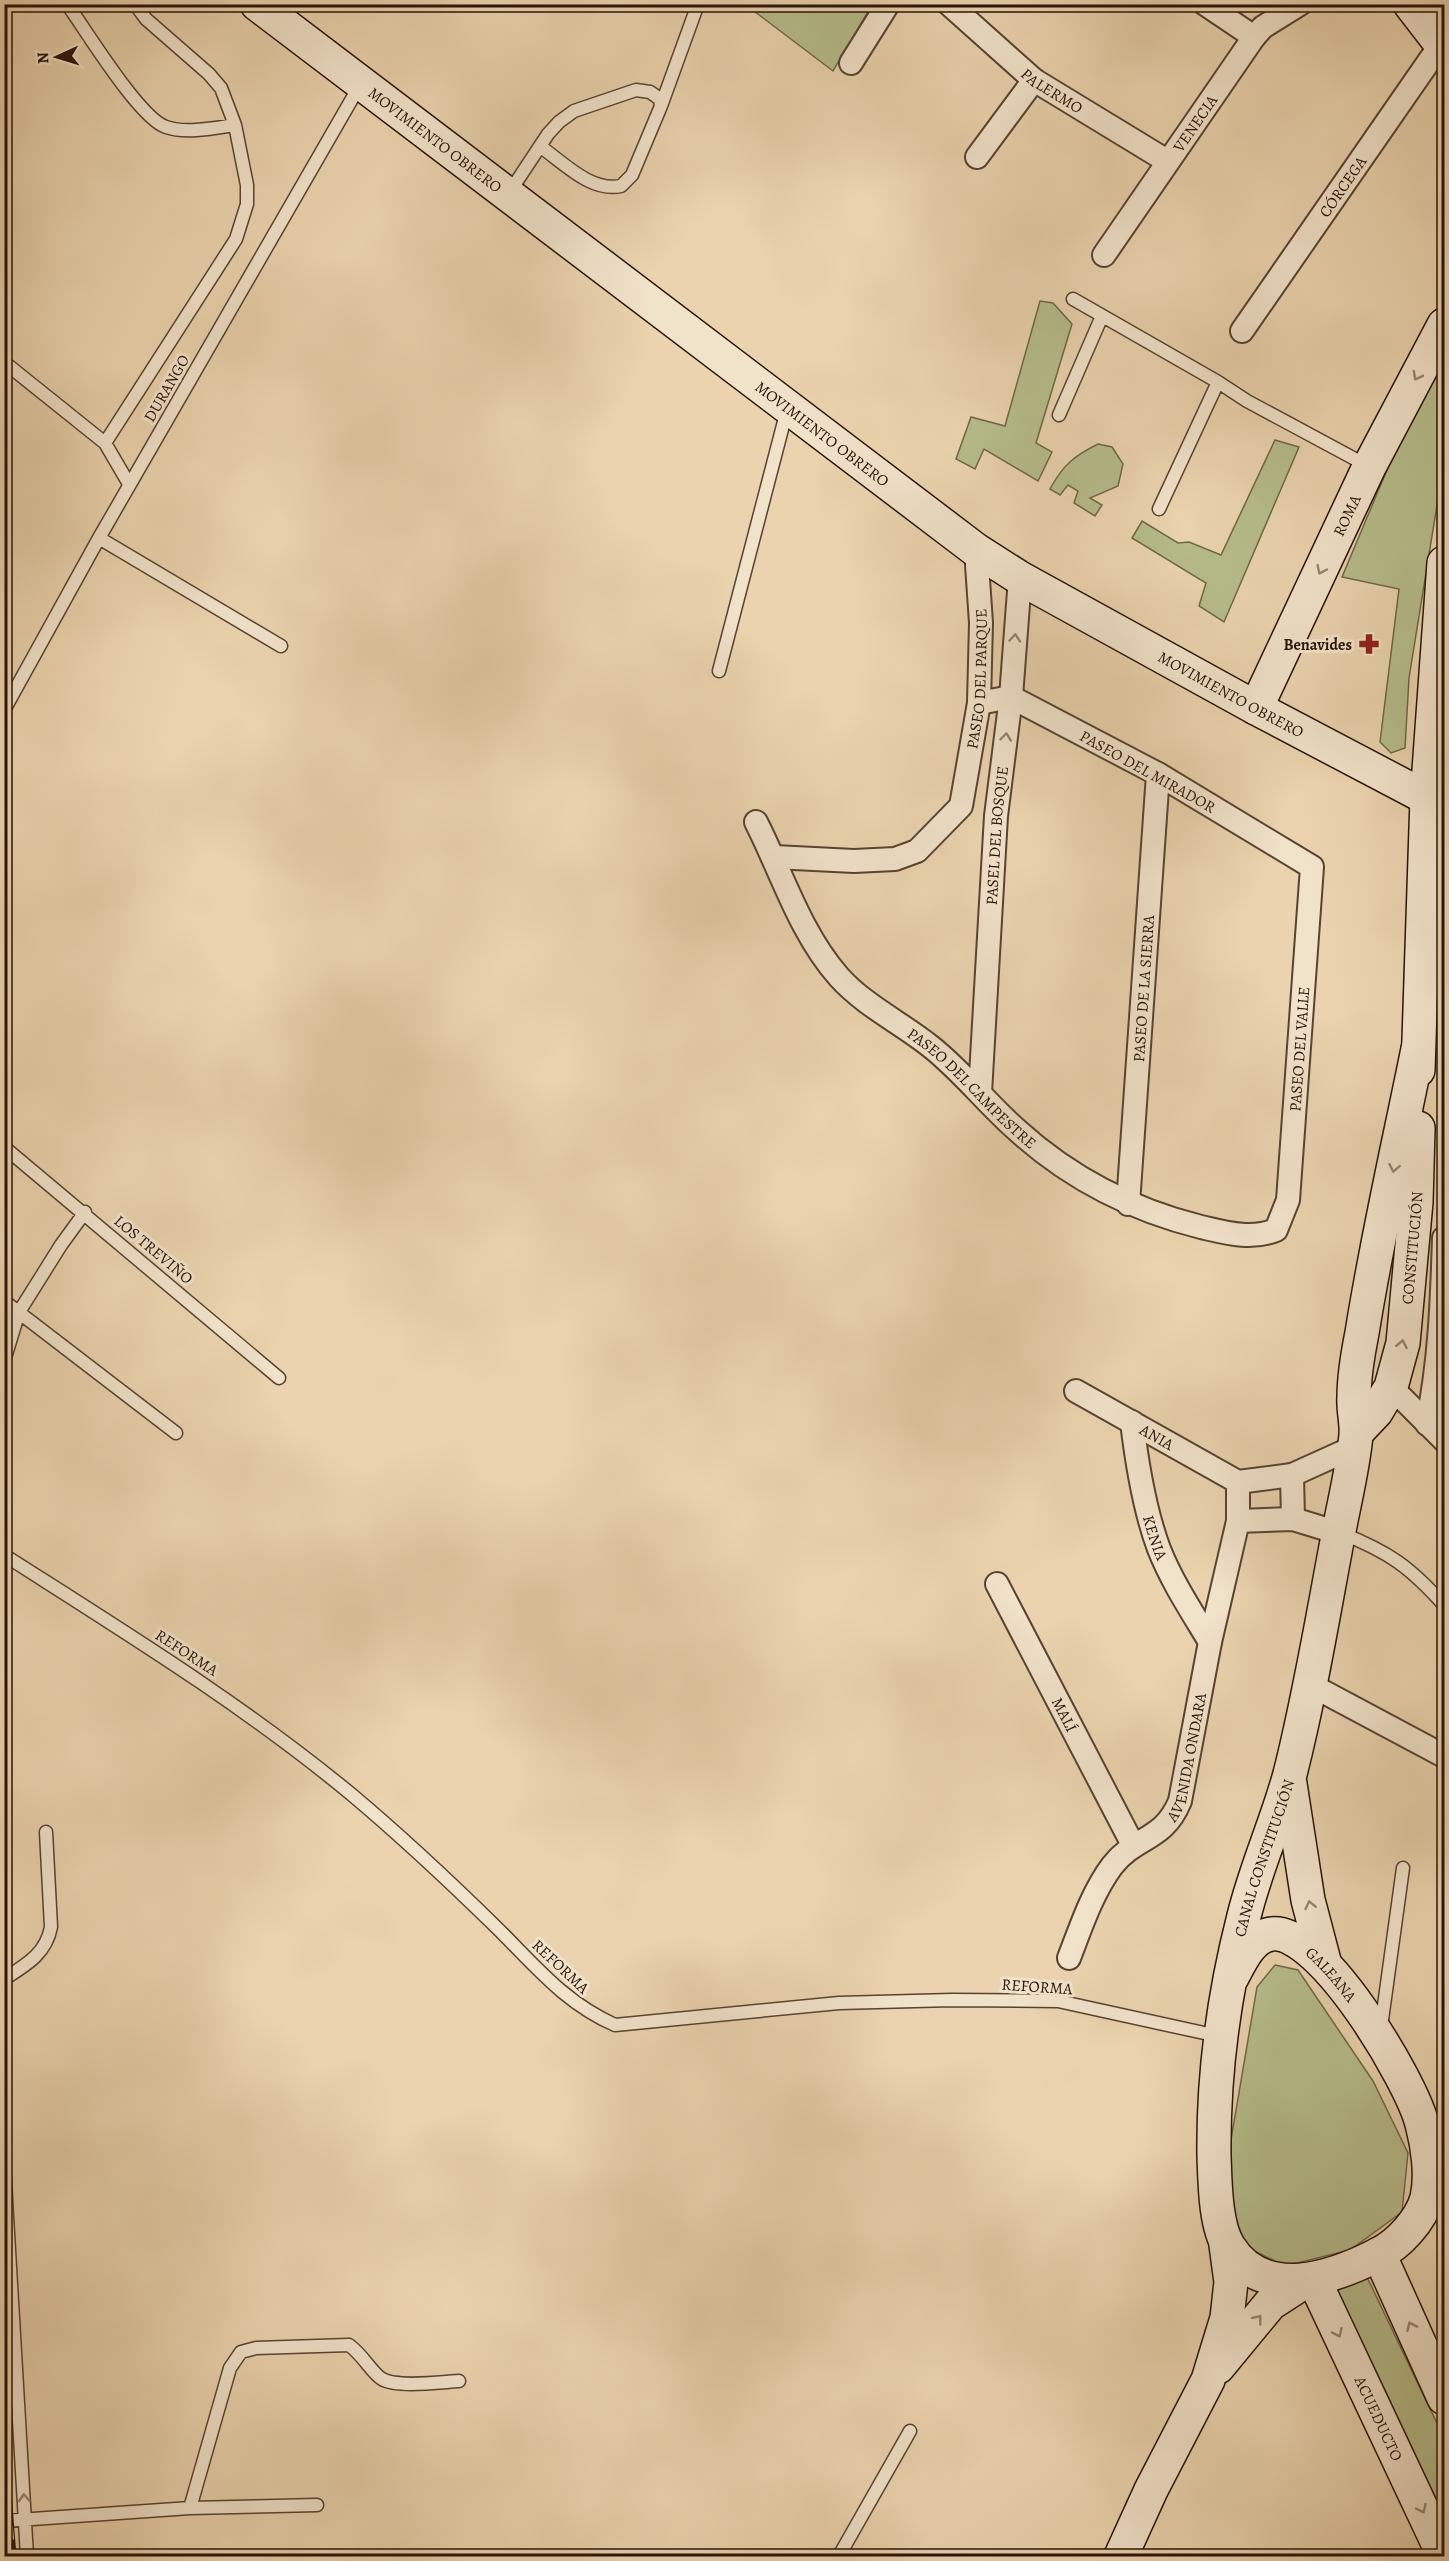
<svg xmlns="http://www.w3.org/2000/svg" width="1449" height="2561" viewBox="0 0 1449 2561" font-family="Alegreya,serif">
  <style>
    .green { fill: #b6bc8b; stroke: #6f684a; stroke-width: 1.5 }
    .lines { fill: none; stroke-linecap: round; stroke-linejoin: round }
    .lane-casing { stroke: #584332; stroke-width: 15 }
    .street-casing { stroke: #584332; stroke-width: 26 }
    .secondary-casing { stroke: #281309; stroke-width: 36 }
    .lane { stroke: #f1e2ca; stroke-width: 12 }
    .street { stroke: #f1e2ca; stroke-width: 22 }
    .secondary { stroke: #f1e2ca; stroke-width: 33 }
    .rail-casing { stroke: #281309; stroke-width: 7 }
    .rail { stroke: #f1e2ca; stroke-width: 4.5; stroke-dasharray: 14; stroke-linecap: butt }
    .oneway { stroke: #978573 }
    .labels { text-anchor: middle; stroke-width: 6; stroke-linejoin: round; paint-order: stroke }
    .street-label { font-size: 16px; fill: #281309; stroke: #f1e2ca }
    .poi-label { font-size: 16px; font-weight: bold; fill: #281309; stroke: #f1e2ca; text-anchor: end }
  </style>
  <rect width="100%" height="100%" fill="#ead3ae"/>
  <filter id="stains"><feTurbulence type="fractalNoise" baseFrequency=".00333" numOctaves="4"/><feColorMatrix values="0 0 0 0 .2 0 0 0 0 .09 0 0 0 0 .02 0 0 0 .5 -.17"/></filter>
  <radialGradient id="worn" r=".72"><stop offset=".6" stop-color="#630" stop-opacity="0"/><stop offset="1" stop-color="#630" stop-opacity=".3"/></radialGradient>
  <path class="green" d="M 746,5 L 872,5 L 833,71 Z
    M 1040,301 L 1053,303 L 1072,324 L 1036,443 L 1052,452 L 1038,481 L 984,449 L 975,469 L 956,459 L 971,417 L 1005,426 Z
    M 1444,361 L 1444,462 L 1409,678 L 1405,748 L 1391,753 L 1380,742 L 1399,589 L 1342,577 L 1413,408 Z
    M 1275,440 L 1299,447 L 1224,622 L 1199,606 L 1206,583 L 1132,538 L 1142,521 L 1178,543 L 1189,542 L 1221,555 Z
    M 1098,444 L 1112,447 L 1123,464 L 1118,486 L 1090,498 L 1102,505 L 1095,516 L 1074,503 L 1078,491 L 1068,485 L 1060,495 L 1050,489 C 1063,465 1074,456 1098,444 Z
    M 1275,1965 L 1298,1970 L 1373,2081 L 1408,2153 L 1402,2212 L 1350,2250 L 1285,2266 L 1248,2248 L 1232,2212 L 1227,2163 L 1257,1987 Z
    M 1366,2275 L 1444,2438 L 1444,2518 L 1333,2288 Z"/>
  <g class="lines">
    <g class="lane-casing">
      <path id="lane" d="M 67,4 C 86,30 139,118 166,127 C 186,134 215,128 235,125 L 221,88 L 209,74 L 146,19 L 135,4
        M 661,106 L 698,4
        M 509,193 L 548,134 L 559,122 L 574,111 L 636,90 L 650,92 L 660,99 L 661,106 L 632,175 L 621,186 C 591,192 565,164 541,147
        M 1073,299 L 1218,382
        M 4,362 L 105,443
        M 1059,415 L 1102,316
        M 129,484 L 105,443 L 236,239 L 247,204 L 247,185 L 235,125
        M 1159,509 L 1218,382 L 1247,401 L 1368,466
        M 99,538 L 281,646
        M 719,671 L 787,410
        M 4,710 L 99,538 L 360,85
        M 4,1147 L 279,1378
        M 4,1301 L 176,1433
        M 4,1361 L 19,1312 L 61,1245 L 85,1212
        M 1341,1533 C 1389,1552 1410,1567 1444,1605
        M 4,1555 C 123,1631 242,1704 351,1794 C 401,1836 448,1880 494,1925 C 534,1964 563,2002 615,2025 L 839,2003 L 952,2000 L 1058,2001 L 1218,2036
        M 4,1979 C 26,1965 46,1954 51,1927 L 46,1832
        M 1381,2027 L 1403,1868
        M 4,2165 L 27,2556
        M 1426,2357 L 1444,2347
        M 190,2508 L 317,2505
        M 4,2521 L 190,2508 L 230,2368 L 241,2352 L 256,2348 L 349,2345 C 363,2355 372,2373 382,2379 C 397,2388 441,2382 459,2381
        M 839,2556 L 910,2431"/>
    </g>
    <g class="street-casing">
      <g id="street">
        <path id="s1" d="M 949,4 L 1034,80 L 1167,161"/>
        <path d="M 1205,4 L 1254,37"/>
        <path d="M 851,63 L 888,4"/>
        <path d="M 977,157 L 1034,80"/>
        <path id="s2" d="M 1104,255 L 1254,37 L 1263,27 L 1300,4"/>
        <path id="s3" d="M 1242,331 L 1441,44"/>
        <path id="s4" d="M 756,822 C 782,873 800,933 839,977 C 864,1005 901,1023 930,1046 C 962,1071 987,1104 1018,1131 C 1070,1178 1133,1210 1201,1227 C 1227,1233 1251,1240 1276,1230 L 1288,1200 L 1312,867 L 1158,774 L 1011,697 L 979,703"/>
        <path id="s5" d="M 774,857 L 854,861 L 895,859 L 917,851 L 961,806 L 979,703 L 981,623 L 976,550"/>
        <path id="s6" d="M 980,1093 L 996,816 L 1011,697 L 1020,578"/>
        <path id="s7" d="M 1128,1204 L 1158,774"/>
        <path d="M 1391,1387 L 1444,1440"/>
        <path id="s8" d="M 1076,1391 L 1238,1482"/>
        <path id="s9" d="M 1132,1422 C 1137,1464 1144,1509 1159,1549 C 1172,1582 1192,1612 1210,1642"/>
        <path d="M 1427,1424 C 1440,1362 1442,1301 1444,1238"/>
        <path d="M 1292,1475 L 1293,1519"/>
        <path d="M 1238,1482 L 1292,1475 L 1354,1447"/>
        <path d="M 1238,1521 L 1293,1519 L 1339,1533"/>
        <path id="s10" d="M 997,1584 L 1133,1845"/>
        <path d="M 1309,1684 L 1444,1756"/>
        <path id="s11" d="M 1069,1958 C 1081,1927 1092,1893 1112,1866 C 1136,1835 1163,1842 1180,1801 L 1210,1642 L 1238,1521 L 1238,1482"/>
      </g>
    </g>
    <g class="secondary-casing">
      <g id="secondary">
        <path id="s12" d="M 257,4 L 976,550 L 1020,578 L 1256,708 L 1427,798"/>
        <path d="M 1410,4 L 1444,48"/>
        <path id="s13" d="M 1256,708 L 1369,467 L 1444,325"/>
        <path d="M 1418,1070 L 1427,798 L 1444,563"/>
        <path id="s14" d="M 1357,1432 L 1376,1412 L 1391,1387 L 1403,1343 L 1416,1202 L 1418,1128"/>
        <path d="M 1290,1784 L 1308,1900 L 1324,1961"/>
        <path id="s15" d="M 1230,1981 C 1239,1965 1250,1936 1272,1934 C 1321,1928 1412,2082 1422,2124 C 1428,2146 1432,2176 1427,2198 C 1421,2220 1399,2244 1379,2254 C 1333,2278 1263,2302 1229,2247 C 1215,2226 1215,2181 1214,2156 C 1213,2075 1224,1994 1244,1916 C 1256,1867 1277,1822 1290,1774 C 1310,1695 1323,1615 1338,1536 C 1344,1503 1353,1468 1356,1435 C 1357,1422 1353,1410 1354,1397 C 1354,1376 1358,1353 1362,1333 C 1377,1238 1399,1143 1418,1049"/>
        <path d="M 1379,2254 L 1444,2398"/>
        <path id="s16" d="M 1314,2280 L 1444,2556"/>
        <path d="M 1218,2367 L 1270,2304 L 1304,2282"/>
        <path d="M 1121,2556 L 1151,2490 L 1208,2380 L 1227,2318 L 1231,2282 L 1226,2245"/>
      </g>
    </g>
    <use href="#lane" class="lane"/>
    <use href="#street" class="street"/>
    <use href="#secondary" class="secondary"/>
    <g class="rail-casing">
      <path id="rail" d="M 4,2442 L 13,2556"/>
    </g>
    <use href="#rail" class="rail"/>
  </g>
  <defs><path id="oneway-chevron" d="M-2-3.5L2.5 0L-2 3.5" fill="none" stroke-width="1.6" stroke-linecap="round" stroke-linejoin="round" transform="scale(1.5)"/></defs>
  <g class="oneway">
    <use href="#oneway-chevron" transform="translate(1417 376) rotate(118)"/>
    <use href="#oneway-chevron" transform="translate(1321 570) rotate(115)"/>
    <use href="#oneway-chevron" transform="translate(1015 638) rotate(-85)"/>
    <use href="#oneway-chevron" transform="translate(1006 737) rotate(-83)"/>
    <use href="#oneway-chevron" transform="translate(1394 1168) rotate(101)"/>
    <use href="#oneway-chevron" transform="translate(1402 1344) rotate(-79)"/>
    <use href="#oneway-chevron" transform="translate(1310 1905) rotate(-103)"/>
    <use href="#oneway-chevron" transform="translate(1258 2319) rotate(-51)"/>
    <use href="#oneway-chevron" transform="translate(1411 2326) rotate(-114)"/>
    <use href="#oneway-chevron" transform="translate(1338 2333) rotate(65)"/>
    <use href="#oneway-chevron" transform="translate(24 2498) rotate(-93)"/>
    <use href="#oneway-chevron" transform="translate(1422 2509) rotate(65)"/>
  </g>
  <defs>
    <g id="pharmacy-bare" transform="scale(1.62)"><path d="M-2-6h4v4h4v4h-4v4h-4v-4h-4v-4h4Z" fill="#8f2418" stroke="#f1e2ca" stroke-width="2.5" paint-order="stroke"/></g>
  </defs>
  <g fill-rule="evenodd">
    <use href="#pharmacy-bare" x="1369" y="644"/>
  </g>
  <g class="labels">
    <g class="street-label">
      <text dy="6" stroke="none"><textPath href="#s1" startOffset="135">PALERMO</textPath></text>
      <text dy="6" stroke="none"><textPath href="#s2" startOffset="160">VENECIA</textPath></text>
      <text dy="6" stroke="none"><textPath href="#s12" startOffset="224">MOVIMIENTO OBRERO</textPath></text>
      <text dy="6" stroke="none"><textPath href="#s3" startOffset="176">CÓRCEGA</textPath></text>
      <text transform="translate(166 388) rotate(-60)" y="6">DURANGO</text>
      <text dy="6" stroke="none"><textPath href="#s12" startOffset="710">MOVIMIENTO OBRERO</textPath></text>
      <text dy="6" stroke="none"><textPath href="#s13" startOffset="213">ROMA</textPath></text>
      <text dy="6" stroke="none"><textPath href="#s5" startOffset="336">PASEO DEL PARQUE</textPath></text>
      <text dy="6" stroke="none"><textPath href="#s12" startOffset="1196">MOVIMIENTO OBRERO</textPath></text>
      <text transform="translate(1148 771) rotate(29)" y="6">PASEO DEL MIRADOR</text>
      <text dy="6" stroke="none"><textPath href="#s6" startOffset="258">PASEL DEL BOSQUE</textPath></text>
      <text dy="6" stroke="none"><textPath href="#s7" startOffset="216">PASEO DE LA SIERRA</textPath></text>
      <text dy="6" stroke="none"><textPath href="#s4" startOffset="882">PASEO DEL VALLE</textPath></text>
      <text dy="6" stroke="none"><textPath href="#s4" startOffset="350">PASEO DEL CAMPESTRE</textPath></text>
      <text dy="6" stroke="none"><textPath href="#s14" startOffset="198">CONSTITUCIÓN</textPath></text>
      <text transform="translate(154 1249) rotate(40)" y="6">LOS TREVIÑO</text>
      <text dy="6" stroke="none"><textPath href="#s8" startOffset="93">ANIA</textPath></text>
      <text dy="6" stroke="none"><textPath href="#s9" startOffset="118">KENIA</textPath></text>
      <text transform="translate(187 1652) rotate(33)" y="6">REFORMA</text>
      <text dy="6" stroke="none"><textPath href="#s10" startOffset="147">MALÍ</textPath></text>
      <text dy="6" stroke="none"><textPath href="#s11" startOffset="242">AVENIDA ONDARA</textPath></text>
      <text dy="6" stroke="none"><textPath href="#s15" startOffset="1030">CANAL CONSTITUCIÓN</textPath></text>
      <text transform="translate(561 1966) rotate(43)" y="6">REFORMA</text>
      <text dy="6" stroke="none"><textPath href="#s15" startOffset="140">GALEANA</textPath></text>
      <text transform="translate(1037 1986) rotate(4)" y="6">REFORMA</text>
      <text dy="6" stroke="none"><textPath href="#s16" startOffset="153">ACUEDUCTO</textPath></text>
    </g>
    <g class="poi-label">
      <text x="1352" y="650">Benavides</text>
    </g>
  </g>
  <rect width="1449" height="2561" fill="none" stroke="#ead3ae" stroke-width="24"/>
  <rect x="6" y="6" width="1437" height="2549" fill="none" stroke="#281309" stroke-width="3"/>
  <rect x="12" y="12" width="1425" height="2537" fill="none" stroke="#281309" stroke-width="1.5"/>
  <g transform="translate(57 57) rotate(266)" stroke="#f1e2ca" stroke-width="4.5" paint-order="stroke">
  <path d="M0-4.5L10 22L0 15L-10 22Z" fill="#281309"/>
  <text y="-9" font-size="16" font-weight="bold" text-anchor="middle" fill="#281309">N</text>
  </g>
  <rect width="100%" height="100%" filter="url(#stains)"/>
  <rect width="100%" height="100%" fill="url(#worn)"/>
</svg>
